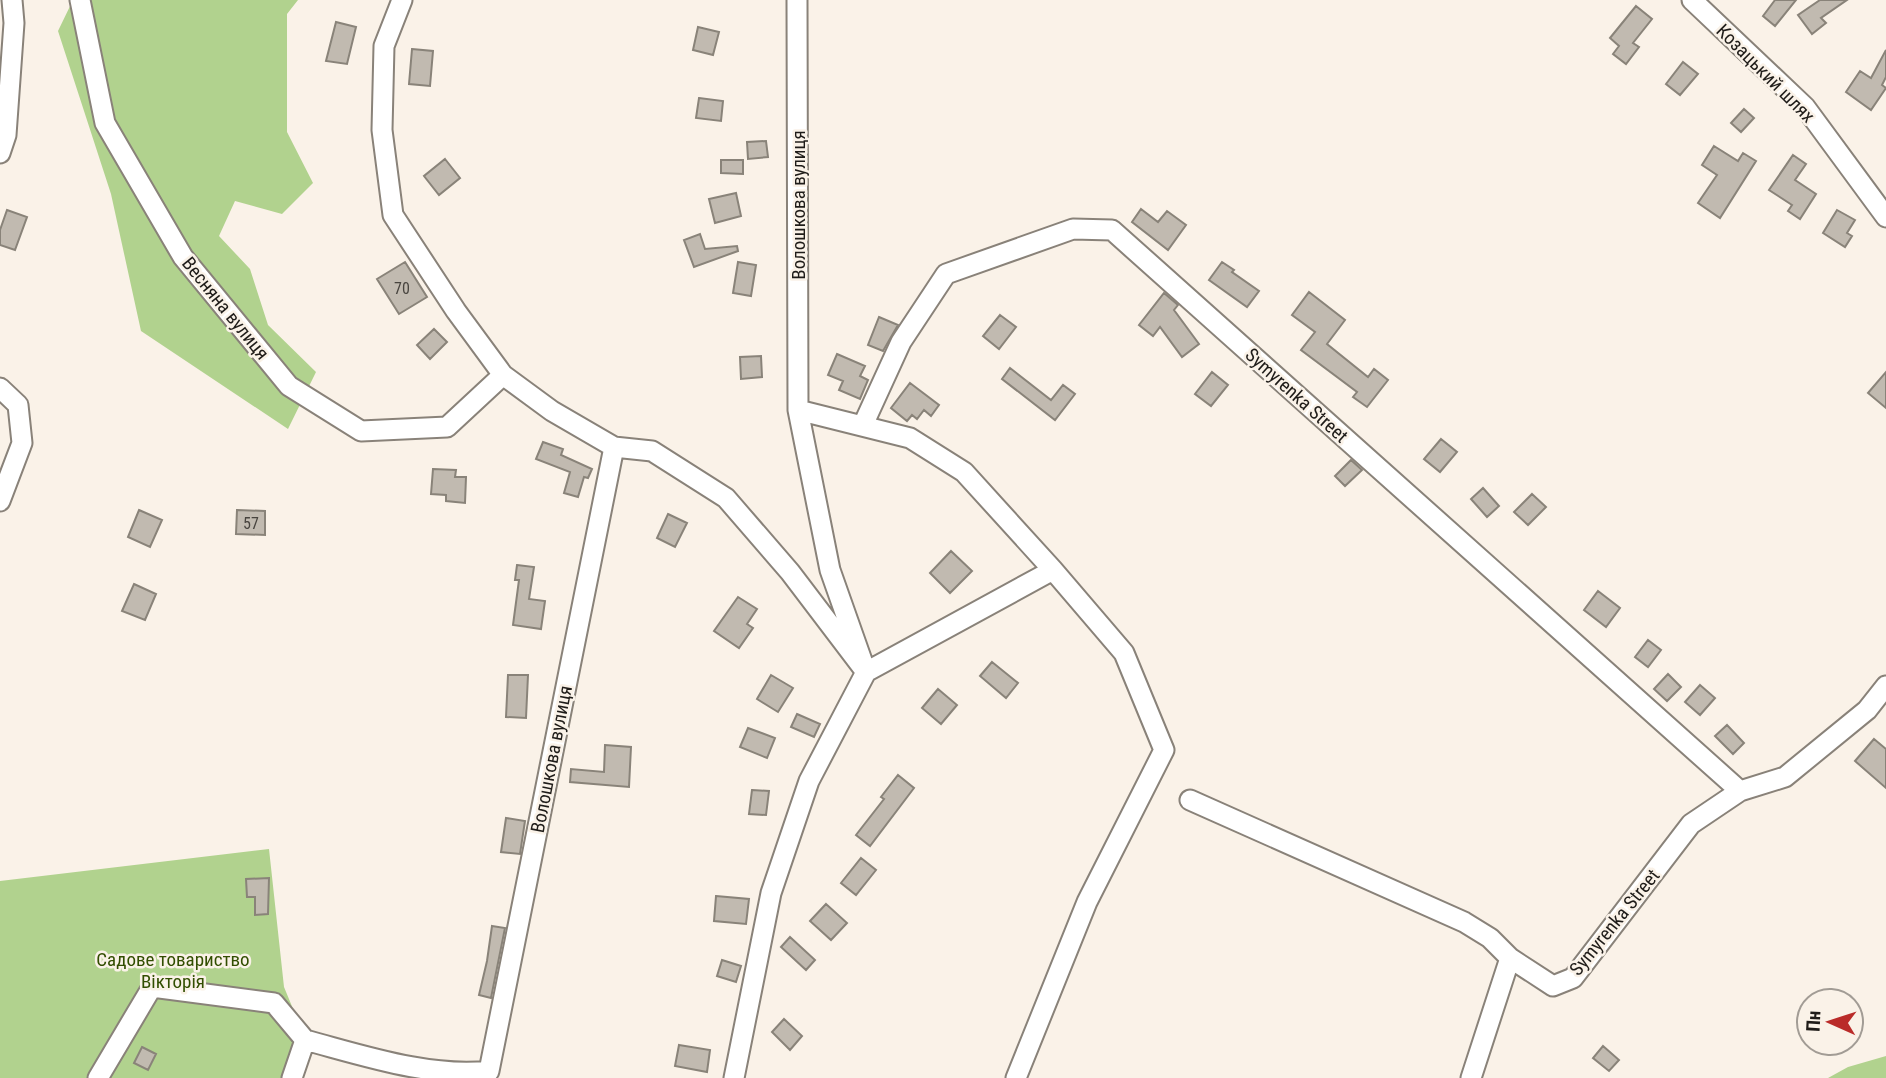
<svg xmlns="http://www.w3.org/2000/svg" width="1886" height="1078" viewBox="0 0 1886 1078" font-family="'Roboto Condensed',sans-serif">
  <style>
    .green { fill: #b1d28e }
    .building { fill: #c1bab0; stroke: #898379; stroke-width: 2 }
    .lines { fill: none; stroke-linecap: round; stroke-linejoin: round }
    .minor-casing { stroke: #898279; stroke-width: 23 }
    .minor { stroke: #fff; stroke-width: 19 }
    .labels { text-anchor: middle; stroke-width: 5; stroke-linejoin: round; paint-order: stroke }
    .number-label { font-size: 16px; fill: #48443f }
    .street-label { font-size: 19px; fill: #1f1c19; stroke: #faf2e8 }
    .park-label { font-size: 19px; fill: #324e01; stroke: #faf2e8 }
  </style>
  <rect width="100%" height="100%" fill="#faf2e8"/>
  <path class="green" d="M 73,0 L 298,0 L 287,14 L 287,132 L 313,183 L 282,214 L 235,201 L 219,236 L 250,269 L 268,325 L 316,372 L 288,429 L 141,331 L 111,194 L 58,31 Z
    M 269,849 L 284,987 L 310,1050 L 300,1078 L 0,1078 L 0,881 Z
    M 1886,1056 L 1886,1078 L 1828,1078 L 1848,1067 Z"/>
  <path class="building" d="M 1775,0 L 1796,0 L 1775,26 L 1763,16 Z
    M 1820,0 L 1847,0 L 1821,18 L 1826,23 L 1812,34 L 1798,15 Z
    M 1636,6 L 1652,19 L 1633,43 L 1639,47 L 1626,64 L 1613,54 L 1619,46 L 1610,38 Z
    M 336,22 L 356,27 L 347,64 L 326,61 Z
    M 698,27 L 719,32 L 713,55 L 693,50 Z
    M 412,49 L 433,51 L 430,86 L 409,84 Z
    M 1886,50 L 1886,77 L 1882,85 L 1886,88 L 1871,110 L 1846,92 L 1860,71 L 1871,78 Z
    M 1683,62 L 1698,74 L 1680,95 L 1666,84 Z
    M 699,98 L 723,101 L 721,121 L 696,118 Z
    M 1744,109 L 1754,118 L 1741,132 L 1731,123 Z
    M 766,141 L 768,157 L 748,159 L 747,142 Z
    M 1714,146 L 1738,161 L 1743,153 L 1756,161 L 1720,218 L 1698,203 L 1717,175 L 1702,165 Z
    M 1793,155 L 1806,164 L 1795,180 L 1816,194 L 1800,219 L 1788,211 L 1792,205 L 1769,190 Z
    M 445,159 L 460,178 L 439,195 L 424,176 Z
    M 721,160 L 743,160 L 743,174 L 721,173 Z
    M 736,193 L 741,216 L 715,223 L 709,199 Z
    M 1141,209 L 1158,222 L 1167,211 L 1186,225 L 1168,250 L 1132,222 Z
    M 7,210 L 27,217 L 15,250 L 0,245 L 0,230 Z
    M 1837,210 L 1855,220 L 1847,233 L 1852,236 L 1845,247 L 1823,233 Z
    M 700,234 L 705,249 L 737,246 L 738,251 L 694,267 L 684,240 Z
    M 405,262 L 427,297 L 399,314 L 377,279 Z
    M 738,262 L 756,265 L 751,296 L 733,293 Z
    M 1222,262 L 1234,270 L 1232,272 L 1259,291 L 1247,307 L 1209,280 Z
    M 1309,292 L 1345,320 L 1327,344 L 1368,377 L 1374,369 L 1388,380 L 1367,407 L 1353,397 L 1357,392 L 1301,350 L 1315,332 L 1292,315 Z
    M 1164,293 L 1178,305 L 1174,310 L 1199,344 L 1182,357 L 1160,327 L 1153,336 L 1139,325 Z
    M 1000,315 L 1016,327 L 999,349 L 983,336 Z
    M 879,317 L 898,325 L 883,351 L 868,345 Z
    M 434,329 L 447,342 L 430,359 L 417,345 Z
    M 837,354 L 865,366 L 860,376 L 868,380 L 860,399 L 839,390 L 843,381 L 828,375 Z
    M 761,356 L 762,377 L 741,379 L 740,357 Z
    M 1010,368 L 1051,400 L 1063,385 L 1075,394 L 1055,420 L 1002,379 Z
    M 1212,372 L 1228,385 L 1211,406 L 1195,394 Z
    M 1886,372 L 1886,408 L 1868,393 Z
    M 910,383 L 939,405 L 931,416 L 924,410 L 917,419 L 912,415 L 907,421 L 891,408 Z
    M 1441,439 L 1457,452 L 1440,472 L 1424,459 Z
    M 543,442 L 563,449 L 561,455 L 592,469 L 588,478 L 584,477 L 578,497 L 564,493 L 570,472 L 536,459 Z
    M 1351,460 L 1362,470 L 1345,486 L 1335,476 Z
    M 433,469 L 456,470 L 455,477 L 466,477 L 465,503 L 446,501 L 446,495 L 431,494 Z
    M 1483,488 L 1499,506 L 1487,517 L 1471,499 Z
    M 1532,494 L 1546,507 L 1528,525 L 1514,512 Z
    M 139,510 L 162,520 L 150,547 L 128,537 Z
    M 237,510 L 265,511 L 265,535 L 236,534 Z
    M 668,514 L 687,523 L 675,547 L 657,538 Z
    M 951,551 L 972,571 L 950,593 L 930,573 Z
    M 517,565 L 534,567 L 529,599 L 545,601 L 541,629 L 513,625 L 519,580 L 515,580 Z
    M 134,584 L 156,594 L 145,620 L 122,611 Z
    M 1598,591 L 1620,608 L 1606,627 L 1584,610 Z
    M 738,597 L 757,609 L 747,624 L 753,628 L 739,648 L 714,631 Z
    M 1648,640 L 1661,650 L 1648,667 L 1635,657 Z
    M 992,662 L 1018,683 L 1006,698 L 980,676 Z
    M 1668,674 L 1681,687 L 1667,701 L 1654,689 Z
    M 508,675 L 528,675 L 526,718 L 506,717 Z
    M 771,675 L 793,688 L 778,712 L 757,699 Z
    M 1700,685 L 1715,698 L 1700,715 L 1685,702 Z
    M 938,689 L 957,705 L 941,724 L 922,708 Z
    M 797,714 L 820,724 L 814,737 L 791,727 Z
    M 1727,725 L 1744,743 L 1733,754 L 1715,736 Z
    M 748,728 L 775,738 L 767,758 L 740,747 Z
    M 1874,739 L 1886,749 L 1886,788 L 1855,761 Z
    M 605,745 L 631,747 L 629,787 L 570,782 L 571,769 L 604,772 Z
    M 898,775 L 914,788 L 870,846 L 856,835 L 884,799 L 881,797 Z
    M 752,790 L 769,791 L 766,815 L 749,814 Z
    M 506,818 L 525,821 L 520,854 L 501,852 Z
    M 861,858 L 876,870 L 856,895 L 841,883 Z
    M 269,878 L 268,914 L 255,915 L 255,897 L 247,897 L 246,879 Z
    M 716,896 L 749,899 L 746,924 L 714,921 Z
    M 826,904 L 847,923 L 831,940 L 810,921 Z
    M 492,926 L 505,928 L 491,998 L 479,995 L 487,961 Z
    M 790,937 L 815,960 L 806,970 L 781,947 Z
    M 722,960 L 741,966 L 736,982 L 717,976 Z
    M 784,1019 L 802,1036 L 790,1050 L 772,1032 Z
    M 679,1045 L 710,1050 L 707,1072 L 675,1066 Z
    M 1603,1046 L 1619,1060 L 1609,1071 L 1593,1058 Z
    M 142,1047 L 156,1054 L 148,1070 L 134,1063 Z"/>
  <g class="lines">
    <g class="minor-casing">
      <path id="minor" d="M 80,0 L 105,123 L 183,257 L 289,386 L 361,431 L 447,427 L 503,375
        M 402,0 L 384,46 L 382,130 L 393,215 L 456,311 L 503,375 L 552,411 L 614,447 L 652,451 L 726,498 L 790,572 L 866,672 L 1053,570 L 964,472 L 910,438 L 798,410
        M 1692,0 L 1805,107 L 1886,217
        M 0,153 L 6,135 L 14,23 L 12,0
        M 0,388 L 18,405 L 22,443 L 0,501
        M 863,425 L 901,342 L 946,274 L 1073,229 L 1112,230 L 1740,791 L 1785,777 L 1867,710 L 1886,686
        M 1190,800 L 1464,922 L 1490,938 L 1510,958
        M 98,1078 L 152,987 L 274,1003 L 305,1040
        M 292,1078 L 305,1040 C 362,1055 430,1078 489,1071 L 614,447
        M 734,1078 L 771,893 L 809,781 L 866,672 L 830,570 L 798,410 L 797,0
        M 1016,1078 L 1087,902 L 1164,750 L 1124,653 L 1053,570
        M 1471,1078 L 1510,958 L 1553,986 L 1573,978 L 1691,824 L 1740,791"/>
    </g>
    <use href="#minor" class="minor"/>
  </g>
  <g class="labels">
    <g class="number-label">
      <text x="402" y="294">70</text>
      <text x="251" y="529">57</text>
    </g>
    <g class="street-label">
      <text transform="translate(1766 73) rotate(45)" y="7">Козацький шлях</text>
      <text transform="translate(798 205) rotate(-90)" y="7">Волошкова вулиця</text>
      <text transform="translate(226 308) rotate(51)" y="7">Весняна вулиця</text>
      <text transform="translate(1297 395) rotate(42)" y="7">Symyrenka Street</text>
      <text transform="translate(551 759) rotate(-79)" y="7">Волошкова вулиця</text>
      <text transform="translate(1614 922) rotate(-51)" y="7">Symyrenka Street</text>
    </g>
    <g class="park-label">
      <text x="173" y="966">Садове товариство<tspan x="173" dy="22">Вікторія</tspan></text>
    </g>
  </g>
  <g transform="translate(1830 1022) rotate(273)"><circle r="33" fill="#faf2e8" stroke="#a29c95" stroke-width="2"/>
  <path d="M0-5L12 26L0 18L-12 26Z" fill="#ba2b29"/>
  <text y="-10" font-size="19" font-weight="bold" text-anchor="middle" fill="#1f1c19">Пн</text>
  </g>
</svg>
